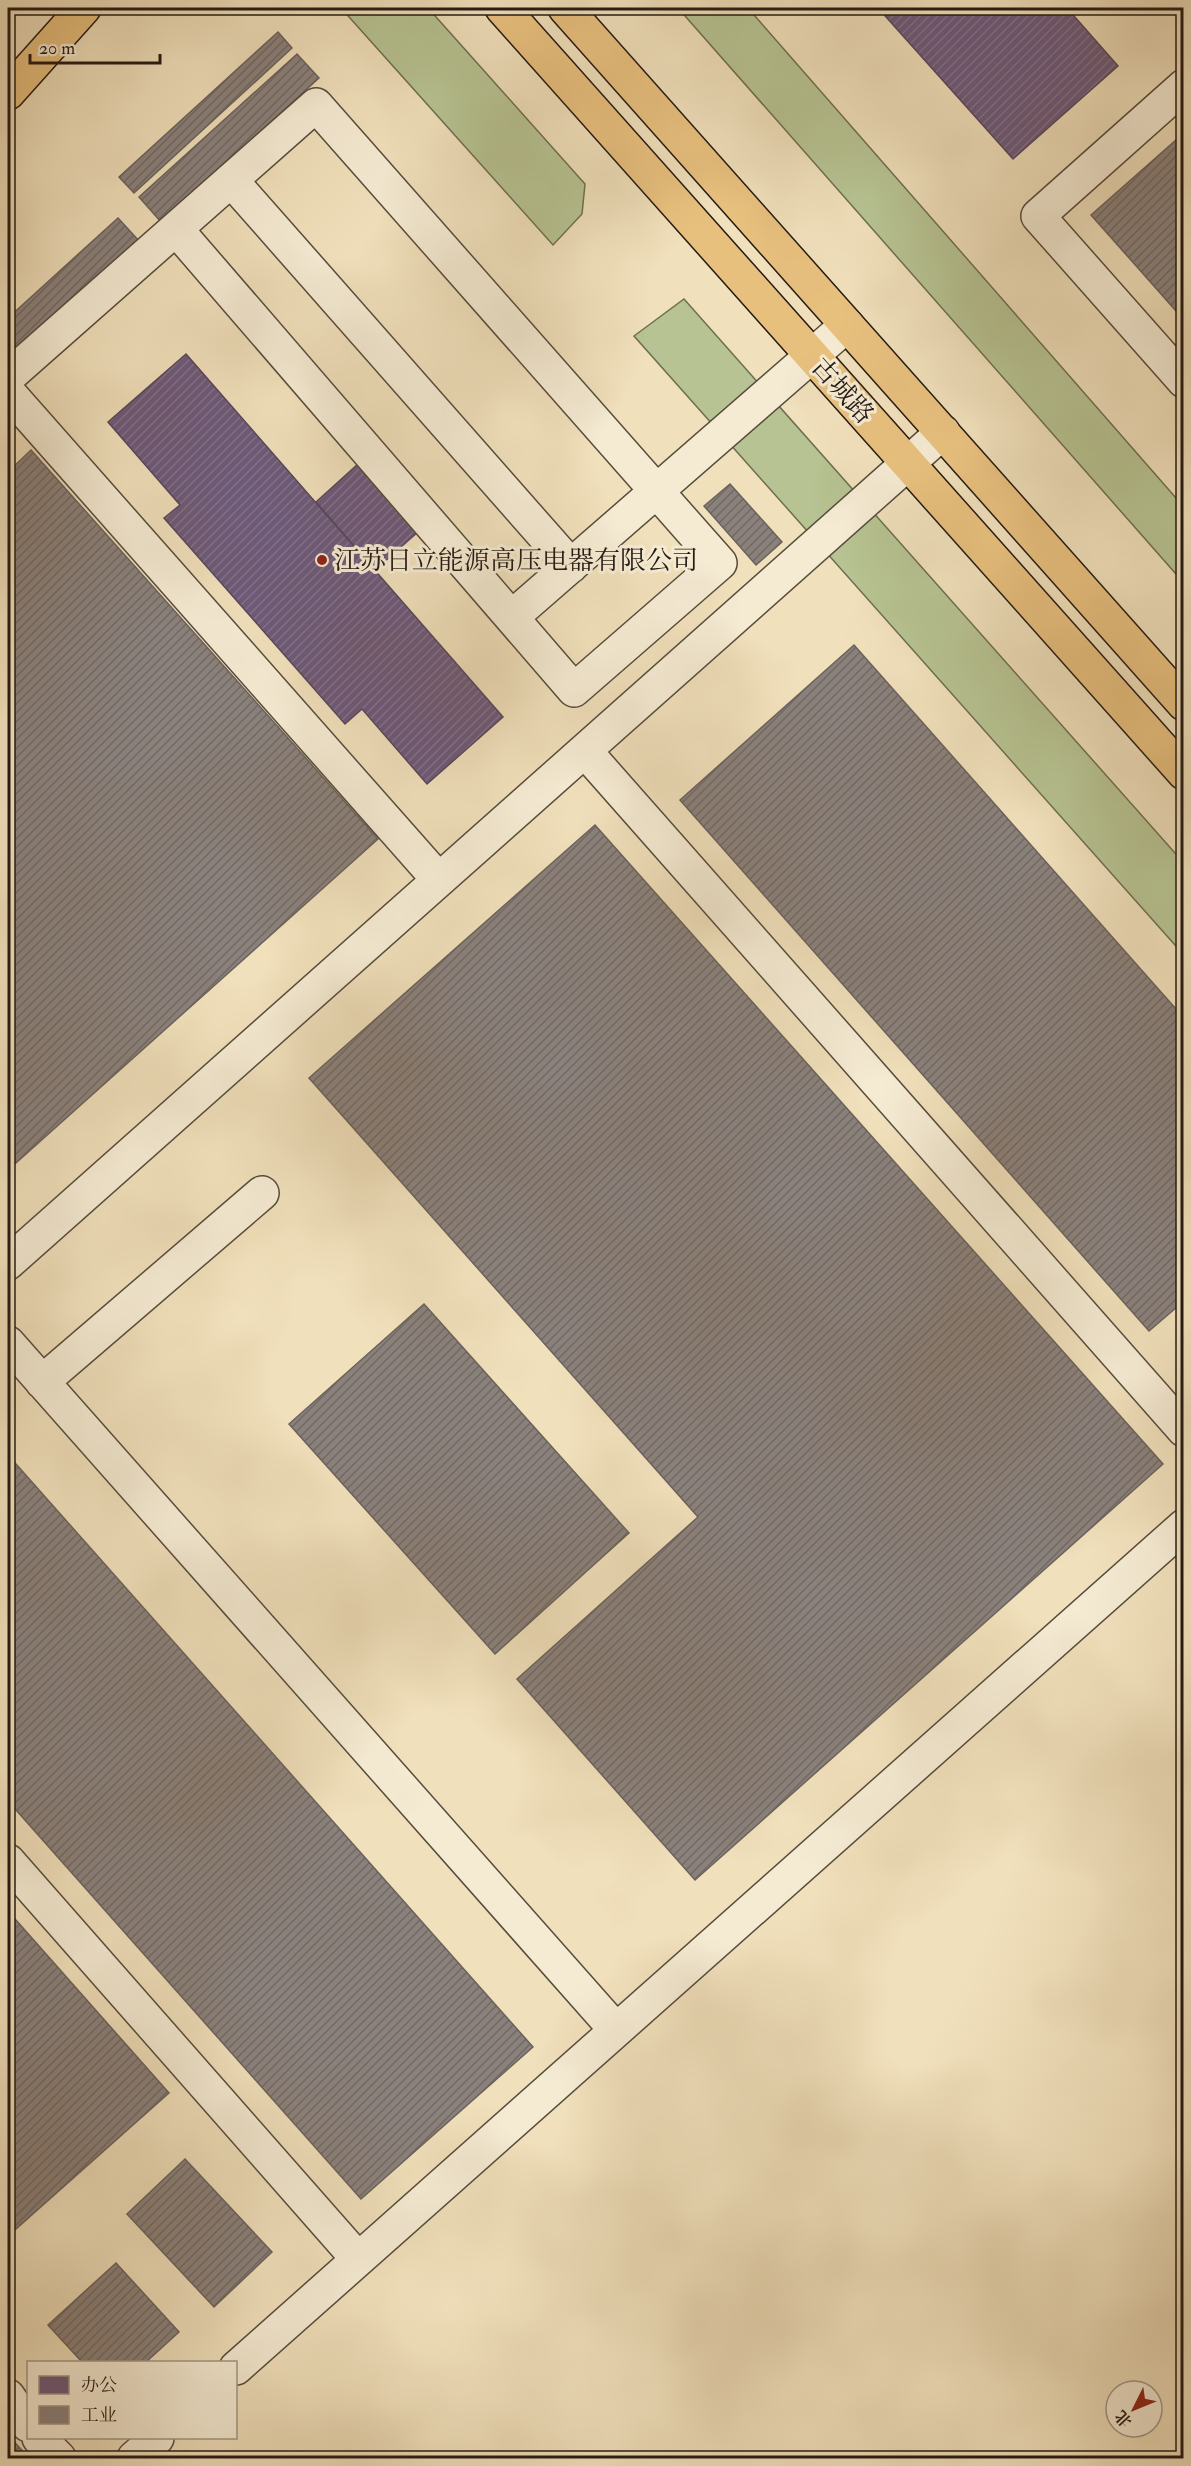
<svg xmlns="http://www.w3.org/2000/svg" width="1191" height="2466" viewBox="0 0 1191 2466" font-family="'IM FELL Double Pica','Noto Serif SC',serif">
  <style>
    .green { fill: #b7c392; stroke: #6e6e52; stroke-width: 1.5 }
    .offices { fill: url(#offices-hatch); stroke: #57465b; stroke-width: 1.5 }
    .industry { fill: url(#industry-hatch); stroke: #6b625c; stroke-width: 1.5 }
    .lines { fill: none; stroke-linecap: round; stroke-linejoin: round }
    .minor-casing { stroke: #574c3d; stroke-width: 36 }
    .major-casing { stroke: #241a13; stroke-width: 36 }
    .minor { stroke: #f5ebd3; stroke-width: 33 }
    .major { stroke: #e8c07e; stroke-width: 33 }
    .poi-dot { fill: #8f2418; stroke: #f5ebd3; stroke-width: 2 }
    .labels { text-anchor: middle; stroke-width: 6; stroke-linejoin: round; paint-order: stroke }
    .street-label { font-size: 26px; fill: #241a13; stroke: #f5ebd3 }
    .poi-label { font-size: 26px; fill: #241a13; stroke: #f5ebd3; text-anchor: start }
  </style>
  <defs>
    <pattern id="offices-hatch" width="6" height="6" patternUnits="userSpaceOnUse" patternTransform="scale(1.5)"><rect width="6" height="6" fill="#6d597a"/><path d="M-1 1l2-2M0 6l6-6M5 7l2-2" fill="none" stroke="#81718a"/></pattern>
    <pattern id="industry-hatch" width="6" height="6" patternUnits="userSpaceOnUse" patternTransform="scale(1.5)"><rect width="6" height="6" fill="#8a817c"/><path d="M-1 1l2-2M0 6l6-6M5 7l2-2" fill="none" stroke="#716964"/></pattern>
  </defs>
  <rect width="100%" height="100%" fill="#f0e0bb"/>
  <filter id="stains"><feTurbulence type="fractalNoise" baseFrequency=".00333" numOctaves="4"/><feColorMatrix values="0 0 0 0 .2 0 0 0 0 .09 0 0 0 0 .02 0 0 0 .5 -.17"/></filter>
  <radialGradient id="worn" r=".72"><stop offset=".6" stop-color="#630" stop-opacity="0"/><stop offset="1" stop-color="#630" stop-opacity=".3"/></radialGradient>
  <path class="green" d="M 341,8 L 428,8 L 585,184 L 582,214 L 553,245 Z
    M 678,8 L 748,8 L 1183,506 L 1183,582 Z
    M 684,299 L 1183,862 L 1183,954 L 634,336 Z"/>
  <path class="offices" d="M 878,8 L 1067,8 L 1118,66 L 1013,159 Z
    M 186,354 L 503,717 L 427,784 L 362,709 L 345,724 L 164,518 L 180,505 L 108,422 Z
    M 359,463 L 419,531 L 375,570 L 316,502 Z"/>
  <path class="industry" d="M 278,32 L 292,48 L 134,193 L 119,177 Z
    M 297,54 L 319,78 L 161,222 L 139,197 Z
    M 1184,133 L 1184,320 L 1091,215 Z
    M 118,218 L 140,242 L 8,363 L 8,318 Z
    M 31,450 L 378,839 L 8,1170 L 8,472 Z
    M 730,484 L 782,542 L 756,565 L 704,506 Z
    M 854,645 L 1184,1018 L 1184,1301 L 1149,1331 L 680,800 Z
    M 595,825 L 1163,1464 L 695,1880 L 517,1679 L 698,1517 L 309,1078 Z
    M 424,1304 L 629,1533 L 495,1654 L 289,1424 Z
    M 8,1455 L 533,2047 L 361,2199 L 8,1801 Z
    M 8,1911 L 169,2093 L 8,2236 Z
    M 185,2159 L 272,2252 L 214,2307 L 127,2214 Z
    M 116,2263 L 179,2332 L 146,2362 L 82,2362 L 48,2325 Z
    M 8,2435 L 29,2458 L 8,2458 Z"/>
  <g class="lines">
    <g class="minor-casing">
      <path id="minor" d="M 1184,86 L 1038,216 L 1184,381
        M 231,180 L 571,566
        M 8,377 L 316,105 L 720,563 L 574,690 L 176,229
        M 8,392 L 439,880
        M 512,617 L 847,325
        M 585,751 L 1184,1430
        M 8,1263 L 943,432
        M 8,1343 L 616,2030
        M 42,1382 L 262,1193
        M 8,1861 L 358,2259
        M 236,2368 L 1184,1526
        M 8,2396 L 28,2425
        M 39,2438 L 59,2458
        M 134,2458 L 157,2438"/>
    </g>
    <g class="major-casing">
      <path id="major" d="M 502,8 L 1184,773
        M 565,8 L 1184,704
        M 8,93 L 84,8"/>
    </g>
    <use href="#minor" class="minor"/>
    <use href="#major" class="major"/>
  </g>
  <circle class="poi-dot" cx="322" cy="560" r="6"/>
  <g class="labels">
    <g class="street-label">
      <text transform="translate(843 390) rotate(48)" y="9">古城路</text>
    </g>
    <g class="poi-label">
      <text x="334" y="569">江苏日立能源高压电器有限公司</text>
    </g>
  </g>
  <rect width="1191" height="2466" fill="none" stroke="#f0e0bb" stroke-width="30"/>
  <rect x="9" y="9" width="1173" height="2448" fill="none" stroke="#241a13" stroke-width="3"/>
  <rect x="15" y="15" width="1161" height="2436" fill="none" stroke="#241a13" stroke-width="1.5"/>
  <rect x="27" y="2361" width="210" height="78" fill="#f5ebd3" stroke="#a19786" stroke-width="1.5"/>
  <rect x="39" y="2376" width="30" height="18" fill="#6d597a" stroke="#a19786" stroke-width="1.5"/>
  <text x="81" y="2391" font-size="18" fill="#241a13">办公</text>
  <rect x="39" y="2406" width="30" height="18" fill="#8a817c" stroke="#a19786" stroke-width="1.5"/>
  <text x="81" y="2421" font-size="18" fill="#241a13">工业</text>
  <g transform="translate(1134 2409) rotate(227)"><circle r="28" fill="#f5ebd3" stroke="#a19786" stroke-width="1.5"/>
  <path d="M0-4.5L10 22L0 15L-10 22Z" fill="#8f2418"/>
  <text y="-9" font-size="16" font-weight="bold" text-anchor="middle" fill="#241a13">北</text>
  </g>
  <path d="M30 54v9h130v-9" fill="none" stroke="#241a13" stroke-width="3"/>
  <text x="39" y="54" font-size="18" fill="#241a13" stroke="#f5ebd3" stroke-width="4.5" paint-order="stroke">20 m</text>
  <rect width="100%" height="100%" filter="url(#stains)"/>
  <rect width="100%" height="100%" fill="url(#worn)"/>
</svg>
